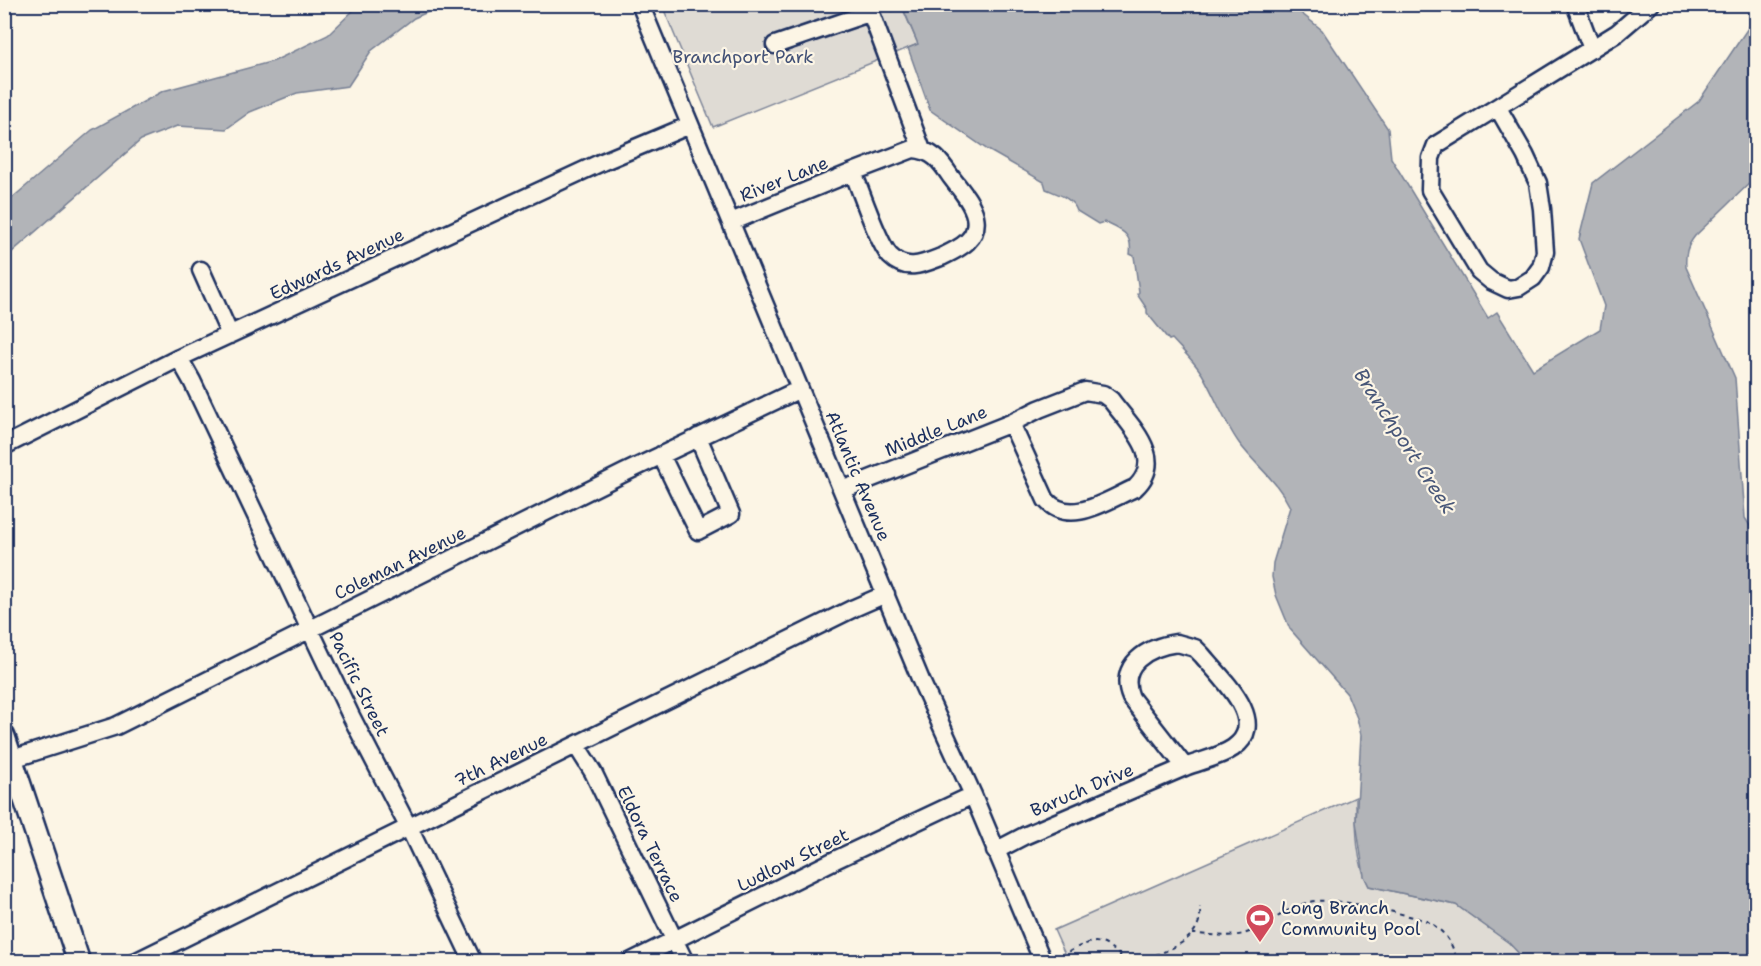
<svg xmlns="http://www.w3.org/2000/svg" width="1761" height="966" viewBox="0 0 1761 966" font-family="'Shantell Sans',sans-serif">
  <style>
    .green { fill: #dfdbd4; stroke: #7d8599; stroke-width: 1.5 }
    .water { fill: #b2b4b8; stroke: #767f94; stroke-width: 1.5 }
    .building { fill: #c8c7c6; stroke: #8c8b8b; stroke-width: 1.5 }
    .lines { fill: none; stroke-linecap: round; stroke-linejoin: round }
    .minor-casing { stroke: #1b2f5e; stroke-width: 21 }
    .major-casing { stroke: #1b2f5e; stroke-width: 26 }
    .path { stroke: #1b2f5e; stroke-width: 2; stroke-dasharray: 4.5 4.5; stroke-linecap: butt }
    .minor { stroke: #fcf5e5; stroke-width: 16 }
    .major { stroke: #fcf5e5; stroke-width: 21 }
    .labels { text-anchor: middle; stroke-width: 4.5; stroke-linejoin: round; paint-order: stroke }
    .park-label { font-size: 18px; fill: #425176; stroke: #fcf5e5 }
    .street-label { font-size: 18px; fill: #1b2f5e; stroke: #fcf5e5 }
    .poi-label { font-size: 18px; fill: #1b2f5e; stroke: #fcf5e5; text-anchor: start }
    .water-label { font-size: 20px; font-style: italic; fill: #485779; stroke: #fcf5e5 }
  </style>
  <rect width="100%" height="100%" fill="#fcf5e5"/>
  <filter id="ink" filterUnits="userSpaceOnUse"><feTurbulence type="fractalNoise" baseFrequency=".0167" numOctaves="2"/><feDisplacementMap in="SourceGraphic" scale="12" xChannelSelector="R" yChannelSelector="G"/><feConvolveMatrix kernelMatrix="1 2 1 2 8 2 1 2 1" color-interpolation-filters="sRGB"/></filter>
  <g filter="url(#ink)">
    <path class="green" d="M 662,5 L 889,5 L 892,11 L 902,7 L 918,44 L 713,127 Z
      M 1356,797 C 1356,826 1355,859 1369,886 L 1456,905 L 1510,943 L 1526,961 L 1068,961 L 1054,930 Z"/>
    <path class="water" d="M 359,5 L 444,5 L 414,18 L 371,51 L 348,86 L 297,93 L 250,112 L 226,129 L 177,126 L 141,140 L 5,258 L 5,204 L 92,130 L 163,91 L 274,61 L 328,35 Z
      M 889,5 L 1291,5 L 1322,30 L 1388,129 L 1391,158 L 1488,318 L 1497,312 L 1533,370 L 1600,329 L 1604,306 L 1579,239 L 1593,183 L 1699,101 L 1756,16 L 1756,177 L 1695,236 C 1687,246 1685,254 1686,267 L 1735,378 L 1745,518 L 1756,535 L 1756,961 L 1526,961 L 1509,943 L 1456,905 L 1369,886 L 1364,876 L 1356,822 L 1361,735 L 1357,718 L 1347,694 L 1290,629 L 1276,595 L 1272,577 L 1273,563 L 1290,507 C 1277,480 1256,466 1239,443 C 1224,422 1215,396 1202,374 C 1194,361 1182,350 1172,339 L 1169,340 L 1147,313 L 1147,309 L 1137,294 L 1139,292 L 1134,256 L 1130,254 C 1133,233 1121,230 1104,222 L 1098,224 L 1077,211 C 1073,198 1057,194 1046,189 L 1044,182 L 988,150 L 930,110 L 908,48 L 918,44 L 903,8 L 892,11 Z"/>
    <path class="building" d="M 4,4 L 10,4 L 4,12 Z"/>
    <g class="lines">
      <g class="minor-casing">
        <path id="minor" d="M 640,4 L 922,683 L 973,795 L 1043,962
          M 1575,4 L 1592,49
          M 775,45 L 866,14 L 872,16 L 922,150
          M 1498,108 L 1525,155 L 1538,183 L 1542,209 L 1545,252 L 1541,267 L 1533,278 L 1519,287 L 1508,289 L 1491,281 L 1479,271 L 1430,190 L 1431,158 L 1436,145 L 1617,33 L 1651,4
          M 913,149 C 933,150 941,162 951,177 C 960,189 972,202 975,216 C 980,240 958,249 941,257 C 923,264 906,272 890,256 C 878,243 861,191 853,172 Z
          M 731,222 L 853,172
          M 201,270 L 230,335
          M 179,358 L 192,381 L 351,716 L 412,834 L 473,962
          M 1085,391 L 1103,394 L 1111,400 C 1130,426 1167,458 1135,488 C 1107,500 1070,527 1046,500 L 1011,423 L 1039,409 Z
          M 4,446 L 179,358 L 602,162 L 690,125
          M 661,455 L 698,531 L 731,514 L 698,437
          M 842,490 L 1011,423
          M 1177,643 L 1195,648 L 1202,655 C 1220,677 1271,722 1233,748 C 1220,757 1200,761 1185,767 L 1131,698 C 1117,665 1147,647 1177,643 Z
          M 576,745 L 593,772 L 685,962
          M 12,759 L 116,726 L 624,473 L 800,389
          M 995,851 L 1024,836 L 1185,767
          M 135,962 L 854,608 L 886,594
          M 630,962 L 837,859 L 973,795"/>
      </g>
      <g class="major-casing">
        <path id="major" d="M 4,737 L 79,962"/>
      </g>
      <path class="path" d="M 1192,934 C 1207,934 1227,938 1243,934 C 1266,928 1285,908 1309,902 C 1335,896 1400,913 1427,921 C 1443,930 1453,942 1457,962
        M 1061,956 C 1092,939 1100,934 1126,962
        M 1138,962 C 1163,951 1204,943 1200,907"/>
      <use href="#minor" class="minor"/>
      <use href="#major" class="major"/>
    </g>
  </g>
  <defs>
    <g id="stadium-pin" transform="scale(1.5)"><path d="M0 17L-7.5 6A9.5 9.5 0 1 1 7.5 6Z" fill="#d1495b" stroke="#fcf5e5"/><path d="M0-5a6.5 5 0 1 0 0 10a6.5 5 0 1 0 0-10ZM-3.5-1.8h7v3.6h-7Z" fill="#fff"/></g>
  </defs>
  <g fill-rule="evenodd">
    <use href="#stadium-pin" x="1260" y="918"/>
  </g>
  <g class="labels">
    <g class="park-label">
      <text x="743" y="63">Branchport Park</text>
    </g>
    <g class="street-label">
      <text transform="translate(784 179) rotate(-22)" y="6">River Lane</text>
      <text transform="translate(337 264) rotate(-25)" y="6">Edwards Avenue</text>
      <text transform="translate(936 431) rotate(-22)" y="6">Middle Lane</text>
      <text transform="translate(858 476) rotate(67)" y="6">Atlantic Avenue</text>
      <text transform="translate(400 563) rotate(-26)" y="6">Coleman Avenue</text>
      <text transform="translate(359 684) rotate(64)" y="6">Pacific Street</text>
      <text transform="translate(501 760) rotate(-26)" y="6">7th Avenue</text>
      <text transform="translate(1082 790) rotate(-23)" y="6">Baruch Drive</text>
      <text transform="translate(650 844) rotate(64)" y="6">Eldora Terrace</text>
      <text transform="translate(793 860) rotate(-26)" y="6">Ludlow Street</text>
    </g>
    <g class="poi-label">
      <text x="1281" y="914">Long Branch<tspan x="1281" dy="21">Community Pool</tspan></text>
    </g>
    <g class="water-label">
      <text transform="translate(1405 441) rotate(57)" y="7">Branchport Creek</text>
    </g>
  </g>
  <rect width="1761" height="966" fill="none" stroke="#fcf5e5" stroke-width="24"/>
  <rect x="12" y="12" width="1737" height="942" fill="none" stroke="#1b2f5e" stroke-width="2" filter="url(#ink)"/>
</svg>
